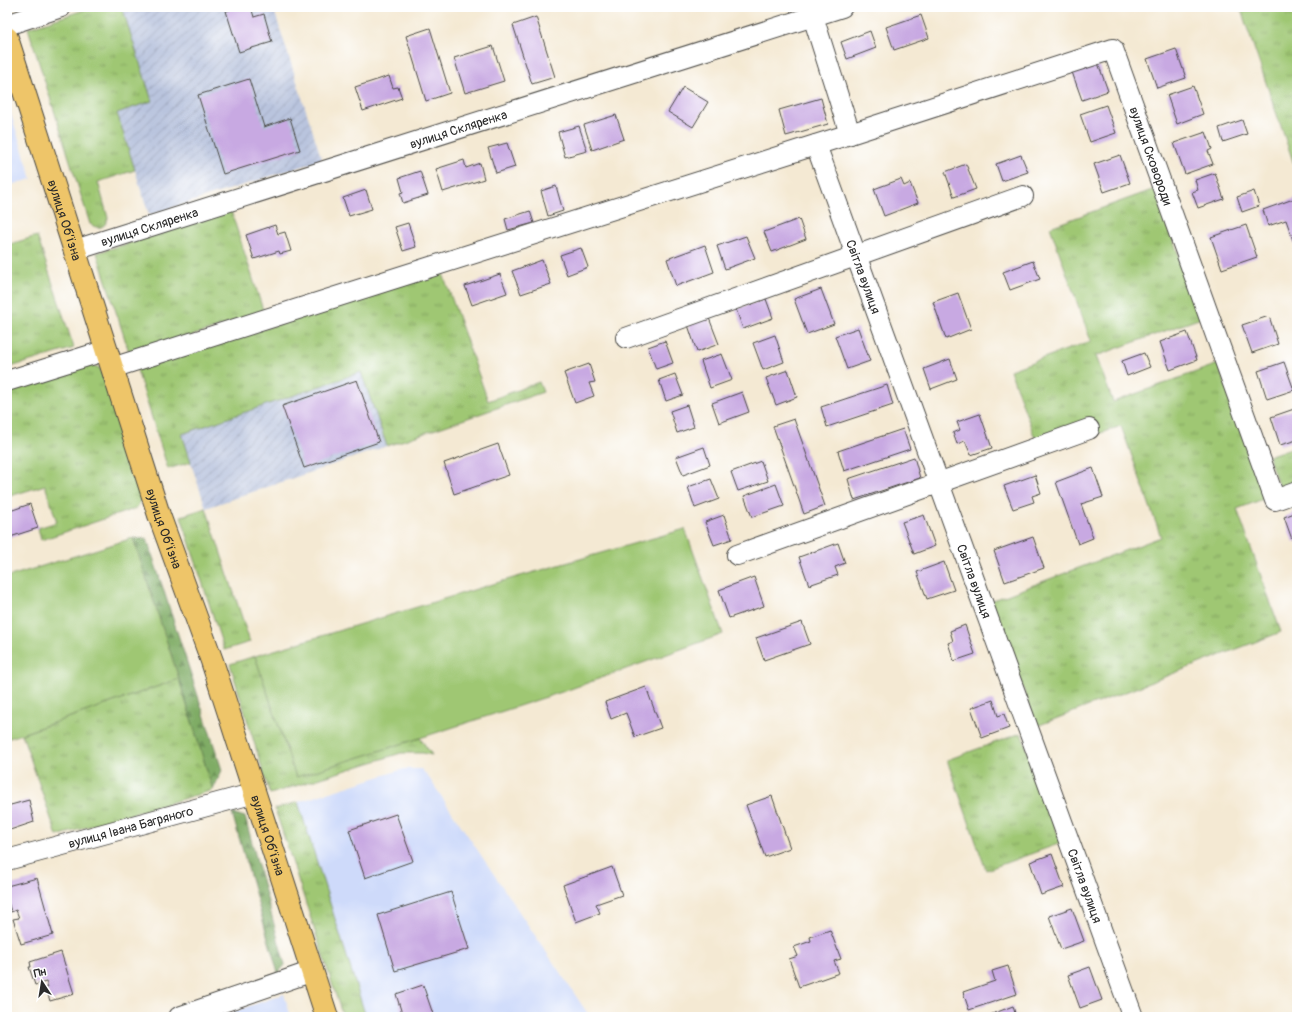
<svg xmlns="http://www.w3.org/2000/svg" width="1304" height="1024" viewBox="0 0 1304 1024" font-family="Pangolin,sans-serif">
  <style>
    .built { fill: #cedafa }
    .industrial { fill: url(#industrial-furrows) }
    .grass { fill: url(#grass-tufts); stroke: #65794f }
    .forest { fill: url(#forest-firs); stroke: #556c48 }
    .green { fill: #9fc773; stroke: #65794f }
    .building { fill: #c8a9e2 }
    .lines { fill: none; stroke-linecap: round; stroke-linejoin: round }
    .minor-casing { stroke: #494844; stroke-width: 22 }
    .highway-casing { stroke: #494844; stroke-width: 24 }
    .minor { stroke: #fff; stroke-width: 20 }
    .highway { stroke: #eec569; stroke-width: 22 }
    .labels { text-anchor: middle; stroke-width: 3; stroke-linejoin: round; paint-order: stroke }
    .street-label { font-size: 13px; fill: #2b2b2b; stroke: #fff }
  </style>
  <defs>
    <pattern id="industrial-furrows" width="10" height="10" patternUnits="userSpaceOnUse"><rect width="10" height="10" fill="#b9c4de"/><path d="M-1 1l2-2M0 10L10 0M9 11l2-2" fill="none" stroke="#979fb4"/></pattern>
    <pattern id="grass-tufts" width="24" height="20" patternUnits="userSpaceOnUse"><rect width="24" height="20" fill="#9fc773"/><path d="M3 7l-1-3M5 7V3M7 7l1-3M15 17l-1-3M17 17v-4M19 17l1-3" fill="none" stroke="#82a25f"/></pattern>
    <pattern id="forest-firs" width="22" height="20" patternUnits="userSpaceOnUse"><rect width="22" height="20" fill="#7fac65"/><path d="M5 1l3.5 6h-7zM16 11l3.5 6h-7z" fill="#688c53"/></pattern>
  </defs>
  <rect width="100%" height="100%" fill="#fff"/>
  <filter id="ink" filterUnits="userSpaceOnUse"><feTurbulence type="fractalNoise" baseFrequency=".025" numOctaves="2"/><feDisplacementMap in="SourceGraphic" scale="8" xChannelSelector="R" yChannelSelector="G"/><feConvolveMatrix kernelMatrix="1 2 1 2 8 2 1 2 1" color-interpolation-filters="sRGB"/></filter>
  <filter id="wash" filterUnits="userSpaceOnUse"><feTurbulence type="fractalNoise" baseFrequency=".012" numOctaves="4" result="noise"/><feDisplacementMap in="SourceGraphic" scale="16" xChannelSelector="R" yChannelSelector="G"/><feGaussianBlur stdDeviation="0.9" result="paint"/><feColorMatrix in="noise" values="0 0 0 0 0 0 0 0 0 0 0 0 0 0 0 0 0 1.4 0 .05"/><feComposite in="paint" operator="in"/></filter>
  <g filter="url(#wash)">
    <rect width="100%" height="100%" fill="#f4e9d3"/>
    <path class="built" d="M 7,102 L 32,179 L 7,186 Z
      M 404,769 L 421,769 L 429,778 L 590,1017 L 366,1017 L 298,802 Z
      M 284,994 L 291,1017 L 220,1017 L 227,1014 Z"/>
    <path class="industrial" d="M 122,7 L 273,7 L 322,160 L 149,215 L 117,113 L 152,101 Z
      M 361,372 L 387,446 L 206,508 L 181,434 Z"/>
    <path class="grass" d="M 93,7 L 122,7 L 152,101 L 117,113 L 135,170 L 98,182 L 108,218 C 105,228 99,230 90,224 L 28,28 Z
      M 1240,7 L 1297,7 L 1297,173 Z
      M 1155,189 L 1201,318 L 1096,356 L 1113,402 L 1218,364 L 1266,498 L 1237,509 L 1281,632 L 1037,726 L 991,601 L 1161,537 L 1121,426 L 1095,435 L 1036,441 L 1010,370 L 1091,341 L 1050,227 Z
      M 231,211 L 264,313 L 130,355 L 97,253 Z
      M 37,236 L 74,348 L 7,368 L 7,245 Z
      M 442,271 L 488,401 L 539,382 L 543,392 L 387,446 L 361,372 L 182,434 L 191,462 L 168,469 L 137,370 Z
      M 81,362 L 100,368 L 143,494 L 137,508 L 41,540 L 38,528 L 57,522 L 45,485 L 7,497 L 7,387 Z
      M 1297,446 L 1297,487 L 1281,493 L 1268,456 Z
      M 206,508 L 250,642 L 224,650 L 181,516 Z
      M 255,656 L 296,777 L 420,738 L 432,755 L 423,753 L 401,753 L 270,794 L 230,664 Z
      M 179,679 L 213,790 L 57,836 L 22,734 Z
      M 1021,733 L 1061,843 L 986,870 L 947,760 Z
      M 298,802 L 366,1017 L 343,1017 L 275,809 Z"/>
    <path class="forest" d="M 133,538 L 147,539 L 222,770 L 213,790 L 179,679 Z
      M 232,813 L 245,817 L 285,965 L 278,973 Z"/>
    <path class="green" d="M 685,529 L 723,634 L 565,691 L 420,738 L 296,777 L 255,656 L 503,581 Z
      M 133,538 L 179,679 L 7,739 L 7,577 Z"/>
    <g id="blocks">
      <path class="building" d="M 238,7 L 251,7 L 254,17 L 264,14 L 272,42 L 239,52 L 226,11 Z
        M 921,15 L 929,38 L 894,50 L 886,27 Z
        M 536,17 L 555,77 L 532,84 L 513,25 Z
        M 430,28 L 450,93 L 426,101 L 406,36 Z
        M 870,31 L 876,48 L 847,59 L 841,42 Z
        M 493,46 L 504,81 L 465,93 L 454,58 Z
        M 1176,49 L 1186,78 L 1157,88 L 1147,59 Z
        M 1098,63 L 1108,91 L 1082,100 L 1072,72 Z
        M 389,76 L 393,88 L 398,87 L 402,98 L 363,111 L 355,87 Z
        M 249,79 L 264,127 L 290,118 L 300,150 L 223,174 L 198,95 Z
        M 1193,86 L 1203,114 L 1177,124 L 1167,95 Z
        M 683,87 L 708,102 L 693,127 L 668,112 Z
        M 821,98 L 828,124 L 786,136 L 779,110 Z
        M 1106,105 L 1116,133 L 1090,142 L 1080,114 Z
        M 616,115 L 624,139 L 592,150 L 584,125 Z
        M 1242,120 L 1247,134 L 1223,142 L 1219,128 Z
        M 579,126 L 587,151 L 565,157 L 558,132 Z
        M 1206,132 L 1212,149 L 1208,151 L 1213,164 L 1185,174 L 1174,143 Z
        M 507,143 L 515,167 L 496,173 L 488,148 Z
        M 1021,155 L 1028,172 L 1002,181 L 996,164 Z
        M 1120,155 L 1130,183 L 1104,192 L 1094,164 Z
        M 464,160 L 466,168 L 480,163 L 484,179 L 443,192 L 436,169 Z
        M 966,164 L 976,189 L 954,197 L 945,172 Z
        M 420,171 L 428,195 L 403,203 L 400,193 L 403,192 L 399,178 Z
        M 1215,173 L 1224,199 L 1198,208 L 1192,192 L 1198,190 L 1195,180 Z
        M 901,179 L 904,186 L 910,183 L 918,203 L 884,216 L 874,189 Z
        M 556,186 L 563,211 L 548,216 L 541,191 Z
        M 366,190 L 372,209 L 349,216 L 343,198 Z
        M 1254,191 L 1259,206 L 1242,212 L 1237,197 Z
        M 1296,198 L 1297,242 L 1294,243 L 1286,220 L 1268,226 L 1263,210 Z
        M 530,211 L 534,223 L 508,230 L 505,219 Z
        M 799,219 L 806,239 L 772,252 L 764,232 Z
        M 408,223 L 416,247 L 403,251 L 395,227 Z
        M 275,225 L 278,234 L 285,232 L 291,251 L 280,254 L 279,251 L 254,259 L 246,235 Z
        M 1246,225 L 1257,257 L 1222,269 L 1211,237 Z
        M 746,236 L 755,258 L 725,269 L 717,246 Z
        M 705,245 L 714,272 L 676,286 L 667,259 Z
        M 581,248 L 588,267 L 567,275 L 560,255 Z
        M 542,260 L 551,284 L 521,294 L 512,271 Z
        M 1033,261 L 1040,279 L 1010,290 L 1003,272 Z
        M 500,274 L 507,293 L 472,305 L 465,286 Z
        M 821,289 L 834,324 L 807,334 L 794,299 Z
        M 958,293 L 971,329 L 946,339 L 933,302 Z
        M 766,299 L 773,318 L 743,329 L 736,309 Z
        M 1269,316 L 1278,344 L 1252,353 L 1242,325 Z
        M 709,318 L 719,344 L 697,352 L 688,325 Z
        M 858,328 L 870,361 L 847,369 L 835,336 Z
        M 1187,332 L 1197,360 L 1170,370 L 1160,342 Z
        M 775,335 L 784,362 L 763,370 L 753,343 Z
        M 665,341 L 673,363 L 656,369 L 648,347 Z
        M 1144,353 L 1150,367 L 1127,376 L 1122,361 Z
        M 722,354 L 732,380 L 710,388 L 701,361 Z
        M 950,359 L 957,379 L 931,389 L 924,369 Z
        M 1284,362 L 1294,390 L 1267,399 L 1258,371 Z
        M 589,364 L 595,382 L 589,383 L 594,396 L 575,403 L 564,373 Z
        M 788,370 L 797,397 L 776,405 L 766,378 Z
        M 675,374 L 683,395 L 666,401 L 659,380 Z
        M 357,380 L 379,442 L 304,468 L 282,406 Z
        M 887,385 L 893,405 L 827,427 L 821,407 Z
        M 742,392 L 749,412 L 719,423 L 712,403 Z
        M 687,405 L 694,427 L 677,433 L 670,411 Z
        M 1297,408 L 1297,440 L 1280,445 L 1271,417 Z
        M 980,414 L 992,448 L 971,455 L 965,441 L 957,444 L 953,433 L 960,430 L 957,422 Z
        M 794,419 L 825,506 L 804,514 L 773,426 Z
        M 903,429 L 910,449 L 844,471 L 838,451 Z
        M 498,444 L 509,475 L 454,494 L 444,463 Z
        M 704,447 L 710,465 L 683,475 L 676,457 Z
        M 914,457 L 920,478 L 854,500 L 848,479 Z
        M 761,461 L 768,481 L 738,491 L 731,472 Z
        M 1093,468 L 1103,497 L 1081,504 L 1093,538 L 1078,544 L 1056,482 Z
        M 1035,475 L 1041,493 L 1032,496 L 1034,502 L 1013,509 L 1004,486 Z
        M 711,479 L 719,499 L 695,508 L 688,487 Z
        M 776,484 L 784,506 L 752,517 L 744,496 Z
        M 30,504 L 38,528 L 7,538 L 7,512 Z
        M 1297,512 L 1297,541 L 1293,542 L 1284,517 Z
        M 724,515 L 732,539 L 714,545 L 705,522 Z
        M 924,515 L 935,546 L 914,554 L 902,522 Z
        M 1033,537 L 1044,568 L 1005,582 L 994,551 Z
        M 838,543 L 845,563 L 835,567 L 838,575 L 809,585 L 799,557 Z
        M 944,562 L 954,590 L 927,599 L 917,572 Z
        M 754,577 L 764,606 L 729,618 L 719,590 Z
        M 802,622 L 810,644 L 764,660 L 756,638 Z
        M 965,625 L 975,654 L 954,661 L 948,643 L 953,641 L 950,631 Z
        M 646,687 L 661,728 L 635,737 L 626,713 L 611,719 L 605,702 Z
        M 993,700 L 998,716 L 1004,714 L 1009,728 L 982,738 L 971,708 Z
        M 772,796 L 790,848 L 765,857 L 746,805 Z
        M 29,800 L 34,822 L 7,831 L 7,812 L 8,811 L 7,806 Z
        M 396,814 L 413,861 L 365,878 L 349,830 Z
        M 1052,854 L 1064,887 L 1041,895 L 1030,862 Z
        M 612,867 L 622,895 L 596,904 L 600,913 L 576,922 L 563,885 Z
        M 37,878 L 53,935 L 21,944 L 13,919 L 19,918 L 16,910 L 11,912 L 7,898 L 7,886 Z
        M 451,892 L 469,949 L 395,971 L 378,915 Z
        M 1072,908 L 1084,941 L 1061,949 L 1049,916 Z
        M 830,930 L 841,959 L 834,961 L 839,973 L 799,987 L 789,959 L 798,956 L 794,947 L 811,941 L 810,937 Z
        M 61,952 L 74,994 L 50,1001 L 46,988 L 48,987 L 46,982 L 35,985 L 29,967 L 31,967 L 30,962 Z
        M 1008,966 L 1017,994 L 969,1010 L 963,992 L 995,981 L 992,971 Z
        M 1090,967 L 1102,1000 L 1080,1008 L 1068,975 Z
        M 423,985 L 434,1017 L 403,1017 L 396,994 Z
        M 1013,1006 L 1016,1017 L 988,1017 L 987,1016 Z"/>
    </g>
  </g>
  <g filter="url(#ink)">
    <use href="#blocks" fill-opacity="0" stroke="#494844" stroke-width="1"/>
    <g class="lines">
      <g class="minor-casing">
        <g id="minor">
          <path d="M 810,7 L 850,134"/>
          <path d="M 7,25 L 61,7"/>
          <path id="s1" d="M 816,145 L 1133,1017"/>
          <path id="s2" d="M 75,250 L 842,7"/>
          <path d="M 626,338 L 1023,196"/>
          <path id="s3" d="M 112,368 L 850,134 L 1113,49 L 1275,500 L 1297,492"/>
          <path d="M 7,381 L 107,350"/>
          <path d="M 737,555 L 1089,429"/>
          <path id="s4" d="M 7,860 L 255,793"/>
          <path d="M 179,1017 L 313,971"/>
        </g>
      </g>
      <g class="highway-casing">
        <g id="highway">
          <path id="s5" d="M 7,38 L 159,515 L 212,661 L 327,1017"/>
        </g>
      </g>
      <use href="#minor" class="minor"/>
      <use href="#highway" class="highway"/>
    </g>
  </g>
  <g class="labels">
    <g class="street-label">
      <text dy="5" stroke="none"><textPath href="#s2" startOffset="402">вулиця Скляренка</textPath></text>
      <text dy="5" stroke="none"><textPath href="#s3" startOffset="1164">вулиця Сковороди</textPath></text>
      <text dy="5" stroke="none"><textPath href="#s5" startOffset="191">вулиця Об’їзна</textPath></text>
      <text dy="5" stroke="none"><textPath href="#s2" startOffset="78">вулиця Скляренка</textPath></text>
      <text dy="5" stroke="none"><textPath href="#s1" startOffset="140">Світла вулиця</textPath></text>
      <text dy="5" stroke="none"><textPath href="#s5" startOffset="515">вулиця Об’їзна</textPath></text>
      <text dy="5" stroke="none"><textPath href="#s1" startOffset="464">Світла вулиця</textPath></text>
      <text dy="5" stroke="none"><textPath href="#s4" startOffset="128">вулиця Івана Багряного</textPath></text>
      <text dy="5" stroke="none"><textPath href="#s5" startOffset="839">вулиця Об’їзна</textPath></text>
      <text dy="5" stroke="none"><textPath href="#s1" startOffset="788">Світла вулиця</textPath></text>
    </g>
  </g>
  <rect width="1304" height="1024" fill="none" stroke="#fff" stroke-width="24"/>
  <g transform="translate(42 982) rotate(348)" stroke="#ffffff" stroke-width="3" paint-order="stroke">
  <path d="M0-3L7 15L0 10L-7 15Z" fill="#2b2b2b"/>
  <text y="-6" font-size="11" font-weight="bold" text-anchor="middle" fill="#2b2b2b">Пн</text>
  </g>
</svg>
